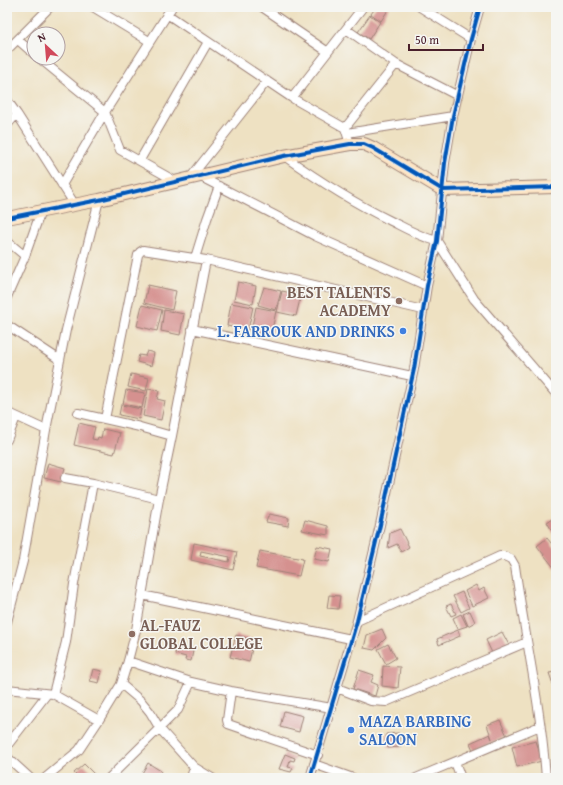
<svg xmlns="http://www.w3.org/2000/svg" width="563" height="785" viewBox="0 0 563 785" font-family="'Gentium Book Plus',serif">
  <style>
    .building { fill: #d5918f; fill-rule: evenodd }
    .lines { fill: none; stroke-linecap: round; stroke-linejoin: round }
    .street-casing { stroke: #9c8076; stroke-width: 10 }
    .secondary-casing { stroke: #9c8076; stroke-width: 14 }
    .street { stroke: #fff; stroke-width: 8 }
    .secondary { stroke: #fde5c5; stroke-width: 12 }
    .cycleway-casing { stroke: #f6f6f2; stroke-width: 6 }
    .cycleway { stroke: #0057b8; stroke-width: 4 }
    .education-dot { fill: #8d6e63; stroke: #f6f6f2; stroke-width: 1.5 }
    .shop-dot { fill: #3f7fe0; stroke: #f6f6f2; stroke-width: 1.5 }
    .labels { text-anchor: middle; stroke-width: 3; stroke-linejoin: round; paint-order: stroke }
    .education-label { font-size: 16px; font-weight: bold; fill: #785e54; stroke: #f6f6f2; text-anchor: end }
    .shop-label { font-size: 16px; font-weight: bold; fill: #366cbe; stroke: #f6f6f2; text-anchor: end }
  </style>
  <rect width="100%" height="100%" fill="#f6f6f2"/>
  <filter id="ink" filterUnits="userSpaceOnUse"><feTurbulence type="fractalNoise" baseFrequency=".025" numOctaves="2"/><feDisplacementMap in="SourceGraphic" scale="8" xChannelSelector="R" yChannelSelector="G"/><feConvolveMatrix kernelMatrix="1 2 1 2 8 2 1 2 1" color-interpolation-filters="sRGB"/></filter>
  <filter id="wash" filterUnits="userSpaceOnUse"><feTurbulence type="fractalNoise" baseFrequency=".012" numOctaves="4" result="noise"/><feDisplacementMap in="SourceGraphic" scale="16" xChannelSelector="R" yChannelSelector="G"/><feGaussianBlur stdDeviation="0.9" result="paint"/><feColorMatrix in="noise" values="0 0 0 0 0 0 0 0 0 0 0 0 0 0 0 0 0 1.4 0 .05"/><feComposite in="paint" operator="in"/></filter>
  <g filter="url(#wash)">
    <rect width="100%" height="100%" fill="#eee1c2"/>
    <g id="blocks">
      <path class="building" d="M 376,7 L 390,7 L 381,21 L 371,14 Z
        M 370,15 L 380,22 L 369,39 L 358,32 Z
        M 238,282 L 256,286 L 253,304 L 234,300 Z
        M 148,285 L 176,291 L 172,310 L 144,303 Z
        M 264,287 L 281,291 L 276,310 L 258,305 Z
        M 282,291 L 301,295 L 296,316 L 277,312 Z
        M 231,303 L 253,307 L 248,330 L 227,326 Z
        M 142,305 L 162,310 L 157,331 L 137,326 Z
        M 256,307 L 276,311 L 271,335 L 251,331 Z
        M 164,310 L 184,314 L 180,335 L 161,331 Z
        M 147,351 L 154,353 L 151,366 L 137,362 L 139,355 L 145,356 Z
        M 131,374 L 149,378 L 146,391 L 128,387 Z
        M 148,389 L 159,391 L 157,399 L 165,401 L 161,420 L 143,416 Z
        M 126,390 L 145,393 L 142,408 L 123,404 Z
        M 121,405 L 141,409 L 139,419 L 119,415 Z
        M 79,423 L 95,427 L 92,439 L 97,440 L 98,437 L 101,438 L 103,429 L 120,433 L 114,454 L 74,445 Z
        M 48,463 L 65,468 L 61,482 L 44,478 Z
        M 269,514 L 289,518 L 288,526 L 266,522 Z
        M 556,517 L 556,536 L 555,536 L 547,522 Z
        M 305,520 L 328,526 L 328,535 L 302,530 Z
        M 400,529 L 409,547 L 401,552 L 397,544 L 388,548 L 390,533 Z
        M 547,538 L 556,549 L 556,570 L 537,546 Z
        M 194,543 L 237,552 L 233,570 L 191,560 ZM 201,551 L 230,557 L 229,562 L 200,556 Z
        M 317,546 L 332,549 L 329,562 L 314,559 Z
        M 260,551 L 303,559 L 299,576 L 256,568 Z
        M 476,585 L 479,591 L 484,588 L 489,598 L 472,606 L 465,591 Z
        M 462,592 L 469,608 L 461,612 L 453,596 Z
        M 329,595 L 340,596 L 338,609 L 327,608 Z
        M 451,604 L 456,614 L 451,616 L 446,606 Z
        M 470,611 L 475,622 L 468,626 L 463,614 Z
        M 461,614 L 467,626 L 458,629 L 453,618 Z
        M 382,629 L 386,638 L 374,650 L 364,648 L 367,635 Z
        M 458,630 L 460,636 L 439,645 L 437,639 Z
        M 502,632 L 509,645 L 492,653 L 486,640 Z
        M 236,635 L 254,640 L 249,662 L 230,657 Z
        M 388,644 L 396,658 L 386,664 L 378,649 Z
        M 176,647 L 193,651 L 191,661 L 185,660 L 186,657 L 175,654 Z
        M 383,666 L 400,667 L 398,688 L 382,686 Z
        M 93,669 L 102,671 L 99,683 L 90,681 Z
        M 359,670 L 374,675 L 371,682 L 378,685 L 375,696 L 353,689 Z
        M 556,672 L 556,693 L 549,673 Z
        M 284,711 L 303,716 L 299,732 L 280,727 Z
        M 500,720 L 507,736 L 473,750 L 470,743 L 490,734 L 492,739 L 487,725 Z
        M 399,733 L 401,747 L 388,748 L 386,734 Z
        M 536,741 L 542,761 L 517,767 L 512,747 Z
        M 285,754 L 295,758 L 294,761 L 290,760 L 288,767 L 293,768 L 291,772 L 279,769 Z
        M 148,763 L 161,771 L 157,778 L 145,778 L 141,775 Z
        M 84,764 L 94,774 L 90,778 L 79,778 L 74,773 Z"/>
    </g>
  </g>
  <g filter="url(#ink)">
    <use href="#blocks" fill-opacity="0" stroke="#9c8076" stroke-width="1"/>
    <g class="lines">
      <g class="street-casing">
        <path id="street" d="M 93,7 L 149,41
          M 262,7 L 328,52
          M 420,7 L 471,39
          M 167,14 L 292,98 L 345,128 L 350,144
          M 346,29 L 396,64 L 458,96
          M 18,40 L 34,54
          M 7,50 L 50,7
          M 39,58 L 105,112 L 120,150 L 177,182
          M 292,98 L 363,7
          M 7,100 L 17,114 L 75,205
          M 7,125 L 17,114
          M 345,128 L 396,64
          M 347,133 L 453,116
          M 284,156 C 318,180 352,202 389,220 C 405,228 420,237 437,241 L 474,299 L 556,394
          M 140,160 L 208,42
          M 201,177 L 315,236 L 427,286
          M 190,178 L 267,81
          M 62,185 L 105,112 L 172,7
          M 7,241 L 25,256
          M 195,258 L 207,219 L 219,186
          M 7,297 L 25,256 L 41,211
          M 7,325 L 60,360
          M 192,329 L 412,376
          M 7,412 L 46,430 L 66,330 L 99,200
          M 78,413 L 140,427 L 172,436
          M 105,419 L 138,255 L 140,252 L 143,250 L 206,260 L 423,310
          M 7,440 L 16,417
          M 65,478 L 93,483 L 159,499
          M 142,595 L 351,639
          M 357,621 L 500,556 L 504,556 L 511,559 L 515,566 C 525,637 541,707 546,778
          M 7,622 L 23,561 L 46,430
          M 128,661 L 191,682 L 231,691 L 332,708
          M 121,684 L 141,701 L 150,712 L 160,729 L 194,767 L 191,778
          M 337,688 L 371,701 L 386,702 L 527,642
          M 7,689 L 53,694 L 99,720
          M 231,691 L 227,720 L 228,724 L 318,755
          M 53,694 L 66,642 L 74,584 L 93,483
          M 7,746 L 47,694
          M 7,757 L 30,778
          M 455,762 L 461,778
          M 314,764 L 353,778
          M 194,767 L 212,778
          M 45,778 L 79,750 L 99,720 L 121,684 L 128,661 L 136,630 L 159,499 L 172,436 L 206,260
          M 109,778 L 178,710 L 191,682
          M 310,778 L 357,621 L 380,525 L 414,369 L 427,286 L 437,241 L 445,163 L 453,116 L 471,39 L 480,7
          M 416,778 L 540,726"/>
      </g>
      <g class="secondary-casing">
        <path id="secondary" d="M 7,218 L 99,200 L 284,156 L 350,144 L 364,144 L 373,148 L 443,190 L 556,187"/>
      </g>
      <use href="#street" class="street"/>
      <use href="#secondary" class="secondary"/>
      <g class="cycleway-casing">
        <path id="cycleway" d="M 7,218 L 99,200 L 284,156 L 350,144 L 364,144 L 373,148 L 443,190 L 556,187
          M 310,778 L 357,621 L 380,525 L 414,369 L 427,286 L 437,241 L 445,163 L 453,116 L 471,39 L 480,7"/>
      </g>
      <use href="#cycleway" class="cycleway"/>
    </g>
  </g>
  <g class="education-dot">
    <circle cx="399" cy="301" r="4"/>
    <circle cx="132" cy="634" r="4"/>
  </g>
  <g class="shop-dot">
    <circle cx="403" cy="331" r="4"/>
    <circle cx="351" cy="730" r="4"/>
  </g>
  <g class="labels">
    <g class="education-label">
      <text x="391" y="298">BEST TALENTS<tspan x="391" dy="18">ACADEMY</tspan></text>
      <text x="140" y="631" text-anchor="start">AL-FAUZ<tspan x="140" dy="18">GLOBAL COLLEGE</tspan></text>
    </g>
    <g class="shop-label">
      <text x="395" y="337">L. FARROUK AND DRINKS</text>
      <text x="359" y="727" text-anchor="start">MAZA BARBING<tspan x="359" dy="18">SALOON</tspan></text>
    </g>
  </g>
  <rect width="563" height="785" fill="none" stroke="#f6f6f2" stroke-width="24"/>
  <g transform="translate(46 46) rotate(334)"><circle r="19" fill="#f6f6f2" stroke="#b1a0a2"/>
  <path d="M0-3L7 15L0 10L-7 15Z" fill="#d1495b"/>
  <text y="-6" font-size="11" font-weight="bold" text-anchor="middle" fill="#4a1f2b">N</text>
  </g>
  <path d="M409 44v6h74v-6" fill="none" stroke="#4a1f2b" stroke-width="2"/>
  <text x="415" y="44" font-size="12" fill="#4a1f2b" stroke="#f6f6f2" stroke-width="3" paint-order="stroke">50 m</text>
</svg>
